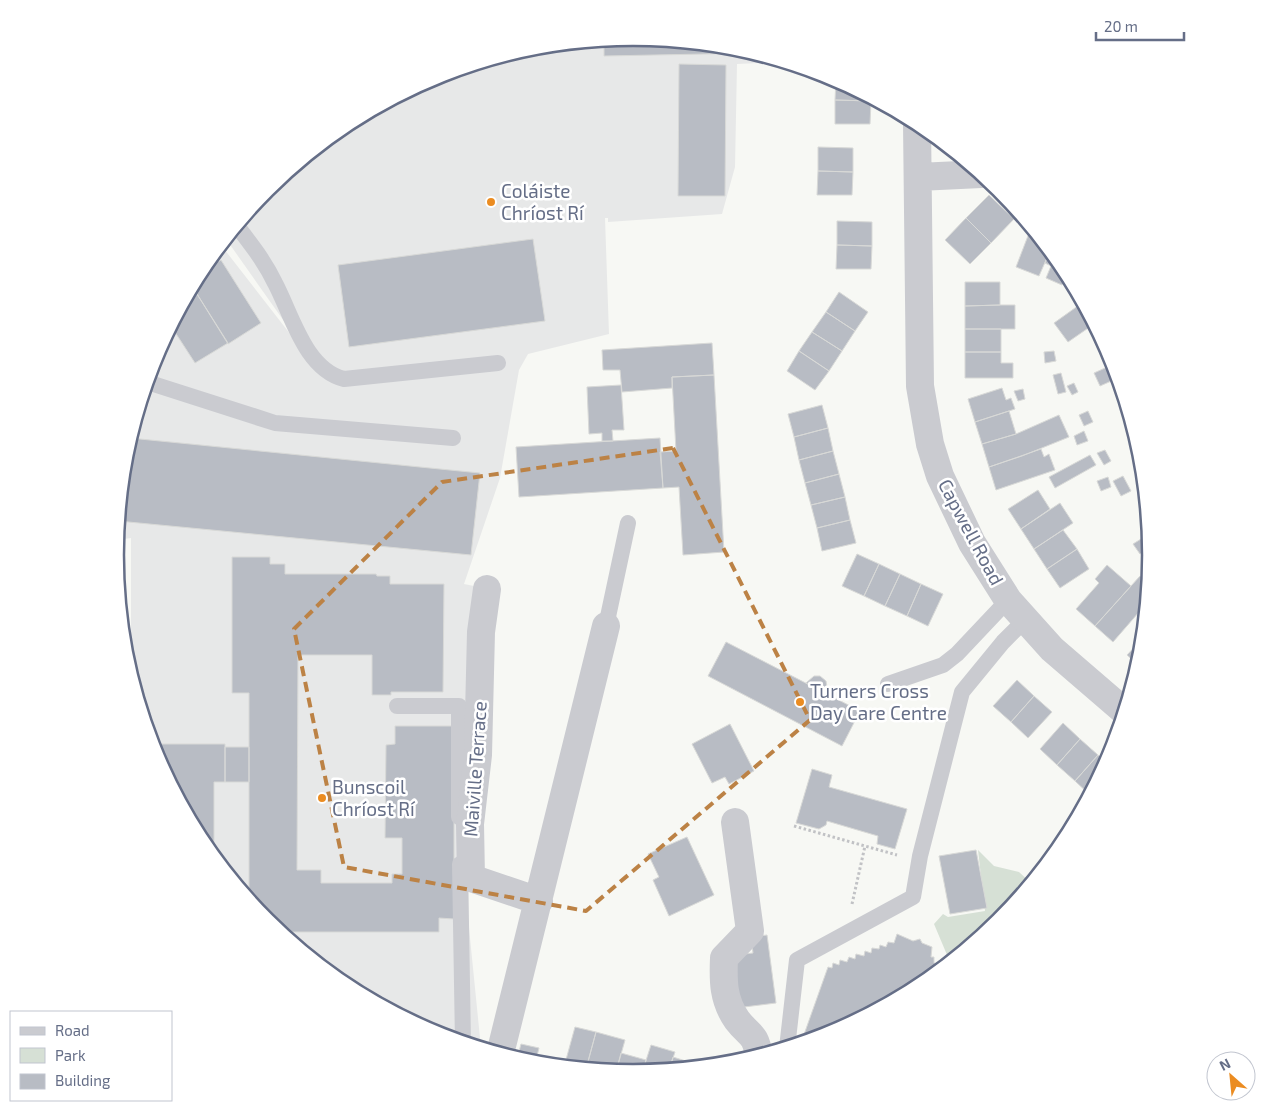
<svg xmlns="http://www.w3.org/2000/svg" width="1266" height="1111" viewBox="0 0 1266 1111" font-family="'Exo 2',sans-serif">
	<rect width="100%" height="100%" fill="#f7f8f4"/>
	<path fill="#e7e8e8" d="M633,38L734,48L781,62L737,64L735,167L722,214L608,222V218H605L609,334L528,354L519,370L500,478L464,584L479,587L462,858L481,1048L435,1034L345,986L267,922L202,843L154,753L131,677V538L117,540L125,454L155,357L202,267L221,245L322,375L226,239L267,189L345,125L435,77L532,47Z"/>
	<path fill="#d6e0d5" d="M978,850L994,866L1019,872L1031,883L999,922L950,962L934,924L943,914L948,917L985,911Z"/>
	<path fill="#b8bcc4" stroke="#d8d9d7" d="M633,38L734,48L754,53L604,56V40Z
		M679,64L726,65L725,196H678Z
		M836,79L871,98V101L835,100Z
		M835,100L871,101L870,124H835Z
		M818,147L853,148V172L818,171Z
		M818,171L853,172L852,195H817Z
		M989,195L1014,219L991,243L966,218Z
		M966,218L991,243L970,264L945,240Z
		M837,221L872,222V246L837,245Z
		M1031,228L1050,251L1039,276L1016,267Z
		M533,239L545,321L349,347L338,265Z
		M837,245L872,246L871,269H836Z
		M1050,251L1067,273L1062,285L1046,278L1051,266L1045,263Z
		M221,260L261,323L228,344L192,286L199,274Z
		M965,282H1000V305L965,306Z
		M192,286L228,343L195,363L171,326Z
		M839,292L868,312L855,331L826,312Z
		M1082,303L1094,324L1068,342L1054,323Z
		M1000,305H1015V329H965V306Z
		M826,312L855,331L842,351L812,332Z
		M965,329H1001V352H965Z
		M812,332L842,351L829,371L799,351Z
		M1100,336L1109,352L1106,353L1098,337Z
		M712,343L714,375L672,377V388L622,392L620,370H603L602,350Z
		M799,351L829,371L815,390L787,371Z
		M1054,351L1056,361L1045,363L1044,352Z
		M965,352H1001V363H1013V378H965Z
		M1114,364L1118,378L1100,386L1094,373Z
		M1061,373L1066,392L1058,394L1053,375Z
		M714,375L724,552L683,555L679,487L663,488L660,452L676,451L672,377Z
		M1074,383L1078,392L1072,395L1067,386Z
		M621,385L624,430H612L613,441H602V433L589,434L587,387Z
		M1120,387L1127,410L1125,411L1115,389Z
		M1002,388L1006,400L1011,398L1015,409L975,422L968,399Z
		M1023,389L1025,399L1018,401L1014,391Z
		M822,405L828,428L794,437L788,414Z
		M1009,411L1016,434L982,444L975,422Z
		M1088,411L1093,422L1084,426L1079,415Z
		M1059,415L1069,437L1022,456L989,467L982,444L1016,434Z
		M828,428L833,451L799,460L794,437Z
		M1084,431L1088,441L1077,445L1074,436Z
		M1134,432L1139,448L1136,449L1129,435Z
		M130,438L480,473L471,555L118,521L125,454Z
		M660,438L663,488L519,497L516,447Z
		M1041,449L1044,457L1049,454L1055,470L996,490L989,467Z
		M1105,450L1111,461L1104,465L1097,453Z
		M833,451L839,474L805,483L799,460Z
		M1090,455L1096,465L1055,488L1049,477Z
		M839,474L845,497L811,505L805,483Z
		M1123,476L1131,491L1121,496L1113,481Z
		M1108,477L1111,487L1101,491L1097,481Z
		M1038,490L1050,509L1021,529L1008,509Z
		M845,497L850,520L817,528L811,505Z
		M1060,503L1073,523L1034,549L1021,529Z
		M850,520L856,543L822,551L817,528Z
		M1148,523L1149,537V538L1143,526Z
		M1063,530L1077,549L1047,569L1034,549Z
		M1141,539L1148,548L1140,554L1133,544Z
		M1077,549L1089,569L1060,588L1047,569Z
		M857,554L879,564L864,596L842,586Z
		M232,557H270V564H285V574H376L377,576H390V584H444L443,692H391V695H372V655H298L297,870H321V883H392V874H402V838H385L386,745L395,744V726H454V919L439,918V932H279L267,922L249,900V693H232Z
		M879,564L900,574L885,606L864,596Z
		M1107,565L1131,586L1095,626L1076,609L1099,583L1095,579Z
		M900,574L921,584L907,616L885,606Z
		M1140,576L1148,583L1146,604L1113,642L1095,626Z
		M921,584L943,594L928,626L907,616Z
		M1143,638L1141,657L1138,665L1127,655Z
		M726,642L860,711L842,746L708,676Z
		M814,676H820L826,681L827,687L825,693L806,683Z
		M1017,680L1034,696L1011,722L993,706Z
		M1034,696L1052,712L1028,738L1011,722Z
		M1063,723L1080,739L1057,765L1040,749Z
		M730,724L754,771L729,784L725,777L712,783L692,744Z
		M1080,739L1098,755L1075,781L1057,765Z
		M161,744H225V782H214V857L202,843L154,753L153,750H161Z
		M225,747H249V782H225Z
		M1098,755L1107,763L1090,795L1075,781Z
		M812,769L832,775L829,787L907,809L895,849L877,844L878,836L827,821L826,825L819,829L796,823Z
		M687,837L714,895L669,916L653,880L659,877L648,854Z
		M976,850L987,908L950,914L939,856Z
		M897,934L913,941L920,939L922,943L932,947L931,957H934V963L938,964L937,970L940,971L921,986L831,1034L801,1043L828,967L832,968L833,963L839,965L840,960L847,962L849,957L855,959L856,954L864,956L865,951L871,953L872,948L879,949L880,945L886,947L888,942L894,943Z
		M767,935L776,1003L736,1008L729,956L753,953L751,937Z
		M575,1027L596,1032L586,1069L564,1067Z
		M596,1032L625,1040L616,1072L586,1069Z
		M521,1044L539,1048L535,1064L517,1059Z
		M651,1045L675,1052L669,1070L642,1073Z
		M621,1053L646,1060L642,1073L616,1072Z
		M537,1055L548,1058L546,1065L535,1064Z
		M673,1057L689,1062L688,1068L669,1070Z"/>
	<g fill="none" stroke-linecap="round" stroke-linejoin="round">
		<path stroke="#c1c2c5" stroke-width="3" stroke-dasharray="2.5 2.5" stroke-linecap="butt" d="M794,826L897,855
			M852,904L865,846"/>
		<path stroke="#cacbd0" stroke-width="16" d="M237,226C251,244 265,262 275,283C292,315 305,369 344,379L498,363
			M147,382L275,423L453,438
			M606,626L628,523
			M888,684L943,665L957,654L1008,600
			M397,706H459V817
			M460,864L463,1043
			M787,1048L797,960L913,897L920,856L962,692L1003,642L1025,620"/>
		<path stroke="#cacbd0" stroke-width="28" d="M917,123L920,386L930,444L940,476L972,543L1008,600L1052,649L1124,711
			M918,177L981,174
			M487,589L481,632L478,755L470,824L471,878L539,901
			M735,822L750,931L724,958C723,981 723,1000 737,1020C750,1037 755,1032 759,1056
			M500,1054L606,626"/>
	</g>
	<path fill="none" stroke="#bc8245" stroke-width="4" stroke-dasharray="10 6" stroke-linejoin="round" d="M673,448L810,720L586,911L344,867L294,629L442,482Z"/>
	<g fill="#eb8c21" stroke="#fff" stroke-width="2">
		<circle cx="491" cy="202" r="5"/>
		<circle cx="800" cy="702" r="5"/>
		<circle cx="322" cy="798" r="5"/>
	</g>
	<g text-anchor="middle" stroke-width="5" stroke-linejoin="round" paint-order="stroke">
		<g font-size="19" fill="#656e87" stroke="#fff" text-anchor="start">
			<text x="501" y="198">Coláiste<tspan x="501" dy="22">Chríost Rí</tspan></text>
			<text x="810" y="698">Turners Cross<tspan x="810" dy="22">Day Care Centre</tspan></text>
			<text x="332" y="794">Bunscoil<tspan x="332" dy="22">Chríost Rí</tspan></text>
		</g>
		<g font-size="19" fill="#656e87" stroke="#fff">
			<text transform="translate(971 532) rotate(62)" y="7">Capwell Road</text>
			<text transform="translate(475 769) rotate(-86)" y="7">Maiville Terrace</text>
		</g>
	</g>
	<path d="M0 0H1266V1111H0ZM124 555a509 509 0 1 1 1018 0a509 509 0 1 1-1018 0Z" fill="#fff" fill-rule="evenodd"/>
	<path fill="none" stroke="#656e87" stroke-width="2.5" d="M124 555a509 509 0 1 1 1018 0a509 509 0 1 1-1018 0Z"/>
	<rect x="10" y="1011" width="162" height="90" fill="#ffffff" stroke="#c1c5cf"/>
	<rect x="20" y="1027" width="25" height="8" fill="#cacbd0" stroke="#c1c5cf"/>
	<text x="55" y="1036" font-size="15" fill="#656e87">Road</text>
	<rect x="20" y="1048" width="25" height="15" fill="#d6e0d5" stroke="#c1c5cf"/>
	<text x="55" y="1061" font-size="15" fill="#656e87">Park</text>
	<rect x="20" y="1074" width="25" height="15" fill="#b8bcc4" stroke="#c1c5cf"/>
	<text x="55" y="1086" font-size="15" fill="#656e87">Building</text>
	<g transform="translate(1231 1076) rotate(333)"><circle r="24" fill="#ffffff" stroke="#c1c5cf"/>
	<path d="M0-4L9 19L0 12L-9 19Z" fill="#eb8c21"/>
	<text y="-8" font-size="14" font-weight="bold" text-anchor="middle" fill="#656e87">N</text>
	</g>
	<path d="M1096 32v8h88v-8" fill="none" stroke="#656e87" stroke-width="2.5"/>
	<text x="1104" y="32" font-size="15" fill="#656e87" stroke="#ffffff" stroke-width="4" paint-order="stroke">20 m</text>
</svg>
